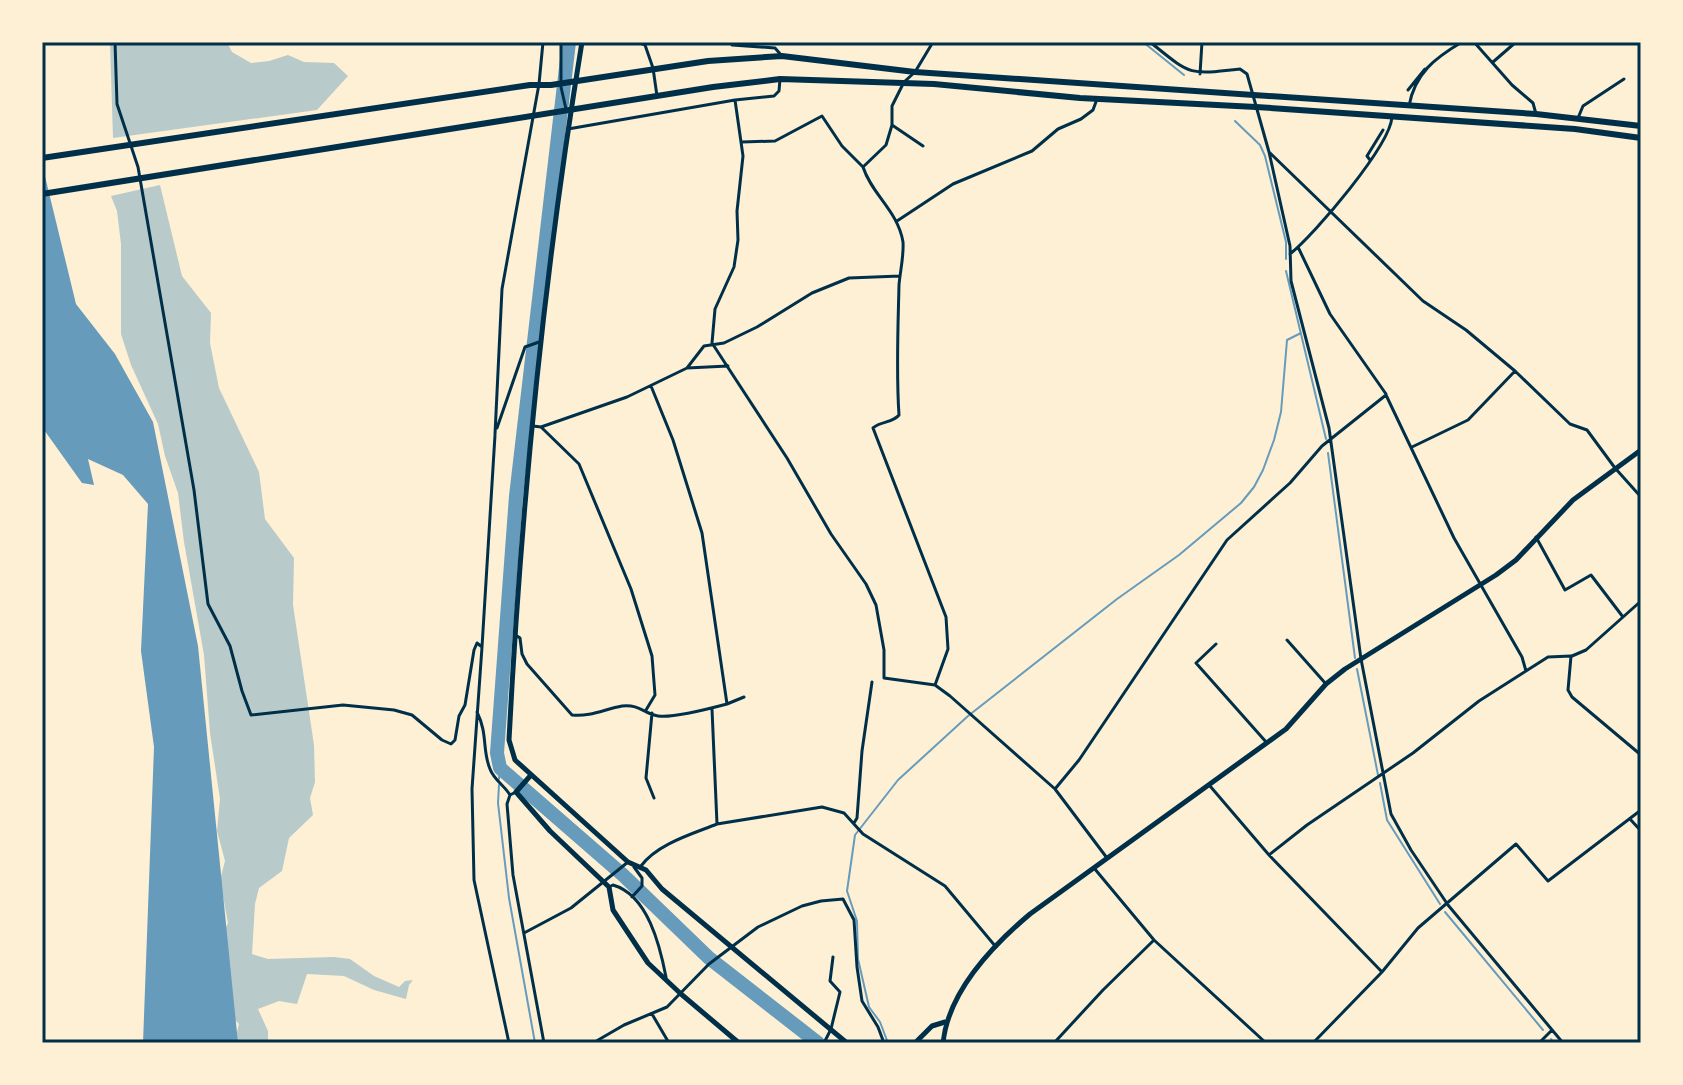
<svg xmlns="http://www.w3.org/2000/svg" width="1683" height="1085" viewBox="0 0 1683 1085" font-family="'Fira Sans',sans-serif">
	<rect width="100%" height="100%" fill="#fdf0d5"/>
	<path fill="#b9caca" d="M110,42H227L232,52L251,63L269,61L288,55L304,62L334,63L348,76L317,110L113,138Z
		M160,185L182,276L211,313L210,343L219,388L259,472L265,519L294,558L293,605L314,745L315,782L310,798L313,815L289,838L282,871L259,888L255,904L252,954L268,959L334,957L350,959L374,976L399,987L405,981L413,980L409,985L406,999L374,990L344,976L307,974L297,1004L279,1001L258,1009L268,1031V1043H234L239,1024L227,1012L221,938L228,923L220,880L225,861L217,831L220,799L210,733L204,655L184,542L178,493L165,456L158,424L131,365L121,334V244L117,211L111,196Z"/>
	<path fill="#669bbc" d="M42,164L76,304L115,354L153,422L198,646L238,1043H143L154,747L141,651L148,504L123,475L88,459L94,485L82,483L42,427Z"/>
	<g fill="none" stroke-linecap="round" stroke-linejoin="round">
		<path stroke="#669bbc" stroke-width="2" d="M1143,42L1184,75
			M1235,121L1260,145L1265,156L1286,242V259
			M1286,271L1326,439
			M1328,453L1355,658
			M1357,669L1378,775
			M499,779L500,768
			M1380,783L1387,820L1440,904
			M499,785L498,803L509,898L535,1043
			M1445,912L1543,1030
			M1551,1039L1554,1043
			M888,1043L880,1022L869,1007L858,959L857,921L847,891L855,835L898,780L968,716L1117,599L1179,555L1241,503L1254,487L1263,470L1274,440L1281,412L1287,340L1301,333"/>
		<path stroke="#669bbc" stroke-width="14" d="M569,42L516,496L497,753L500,768L623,875L709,958L818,1043"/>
		<path stroke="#003049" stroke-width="3" d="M115,42L117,104L138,167L194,490L208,604L230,646L242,691L251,715L343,705L394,710L412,715L442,740L451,744L455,740L459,716L465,705L474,650L477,643L482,647L472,789L474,880L509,1043
			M561,42V87L566,109
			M638,42L645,45L653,68L657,96
			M730,42L732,45L775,48L782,56
			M1150,42C1191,75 1187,75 1240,69L1247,74L1269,152L1290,246L1291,281L1329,428L1361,659L1391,814L1411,850L1448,905L1563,1043
			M1474,42L1512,85L1533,103L1536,114
			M1493,62L1516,42
			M1200,74L1202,42
			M1408,90L1425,69
			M735,100L743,156L737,211L738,240L734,267L715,309L712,343L787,458L831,534L866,584L876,605L884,650V678L935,685L950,696L1055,789L1107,858
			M1409,106C1415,73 1435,58 1462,42
			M1578,118L1583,106L1624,79
			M892,125L923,146
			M568,129L735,100L774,96L779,91L780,79
			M742,142L775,141L822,116L842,146L863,167L886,145L892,125V106L904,82L915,72L933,42
			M1269,152L1423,301L1466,330L1515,371
			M1370,160L1367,156L1383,130
			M863,167C872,195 898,211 903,242C904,256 900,272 899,285C898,329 896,372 899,415C893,423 881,421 873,428L946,617L948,649L935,685
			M897,221L953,184L1032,151L1058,129L1081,119L1093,110L1097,99
			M1298,247L1330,314L1386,394
			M1290,254C1315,234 1390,146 1392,117
			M687,368L704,346L724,343L757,327L812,293L849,278L900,276
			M533,426L541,427L627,397L687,368L728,366
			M541,427L579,464L631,589L652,656L655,695L646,710
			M497,428L525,347L539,342
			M495,434L502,289L539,84L543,42
			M1412,447L1468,420L1515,371L1570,424L1587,430L1615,468L1641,497
			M1536,537L1565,590L1591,575L1623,617
			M517,636L520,638L522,654L527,664L572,715C590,717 605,709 622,706C640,704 644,714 658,716C672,718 712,708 727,704L702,533L673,440L651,386
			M1287,640L1326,684
			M1216,644L1196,663L1267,743
			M482,647L495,435
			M1572,656L1586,650L1641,601
			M727,704L744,697
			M477,712C488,734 482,750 490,769C494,780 504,785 510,795
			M652,713L646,778L654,798
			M1210,786L1269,855L1307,825L1413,753L1479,701L1548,657L1571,656L1568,690L1572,697L1641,755
			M1055,789L1079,760L1227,540L1290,483L1322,446L1386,395L1454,538L1522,657L1526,671
			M516,792L510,795L507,804L513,875L544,1043
			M1630,819L1641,831
			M854,823L857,818L862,751L872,682
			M717,824L822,807L844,813L863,834L945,886L996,947
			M1269,855L1382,972L1418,928L1516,844L1548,881L1641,810
			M641,866C657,844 692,834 717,824L712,709
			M609,887L613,885C648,895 660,946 666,977
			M632,897L642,886V878L634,867
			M524,933L571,908L628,862
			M1154,940L1266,1043
			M652,1014L669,1043
			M593,1043L624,1025L667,1007L709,964L758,927L802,906L821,901L843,899L854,920L857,967L862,1001L878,1027L884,1043
			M824,1043L831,1029L840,992L830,981L833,957
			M1054,1043L1103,990L1154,940L1094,868
			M1313,1043L1382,972
			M1539,1043L1552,1030"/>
		<path stroke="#003049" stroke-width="5" d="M582,42C544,272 521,507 509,740L515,760L628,862L646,870L662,889L847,1043
			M531,775L516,792L550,831L609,887L613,910L648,963L681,994L739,1043
			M915,1043L932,1026L945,1022"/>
		<path stroke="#003049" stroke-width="5" d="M943,1043C948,993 992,946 1030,914L1286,729L1326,684L1345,669L1496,575L1516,560L1573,500L1641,450"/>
		<path stroke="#003049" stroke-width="6" d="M42,158L530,85H551L708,61L782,56L915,72L1536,114L1641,126
			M42,194L713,87L780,79L934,84L1080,98L1256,107L1575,129L1641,138"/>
	</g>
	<rect width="1683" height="1085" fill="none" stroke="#fdf0d5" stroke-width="88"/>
	<rect x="44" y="44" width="1595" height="997" fill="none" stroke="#003049" stroke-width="3"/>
</svg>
